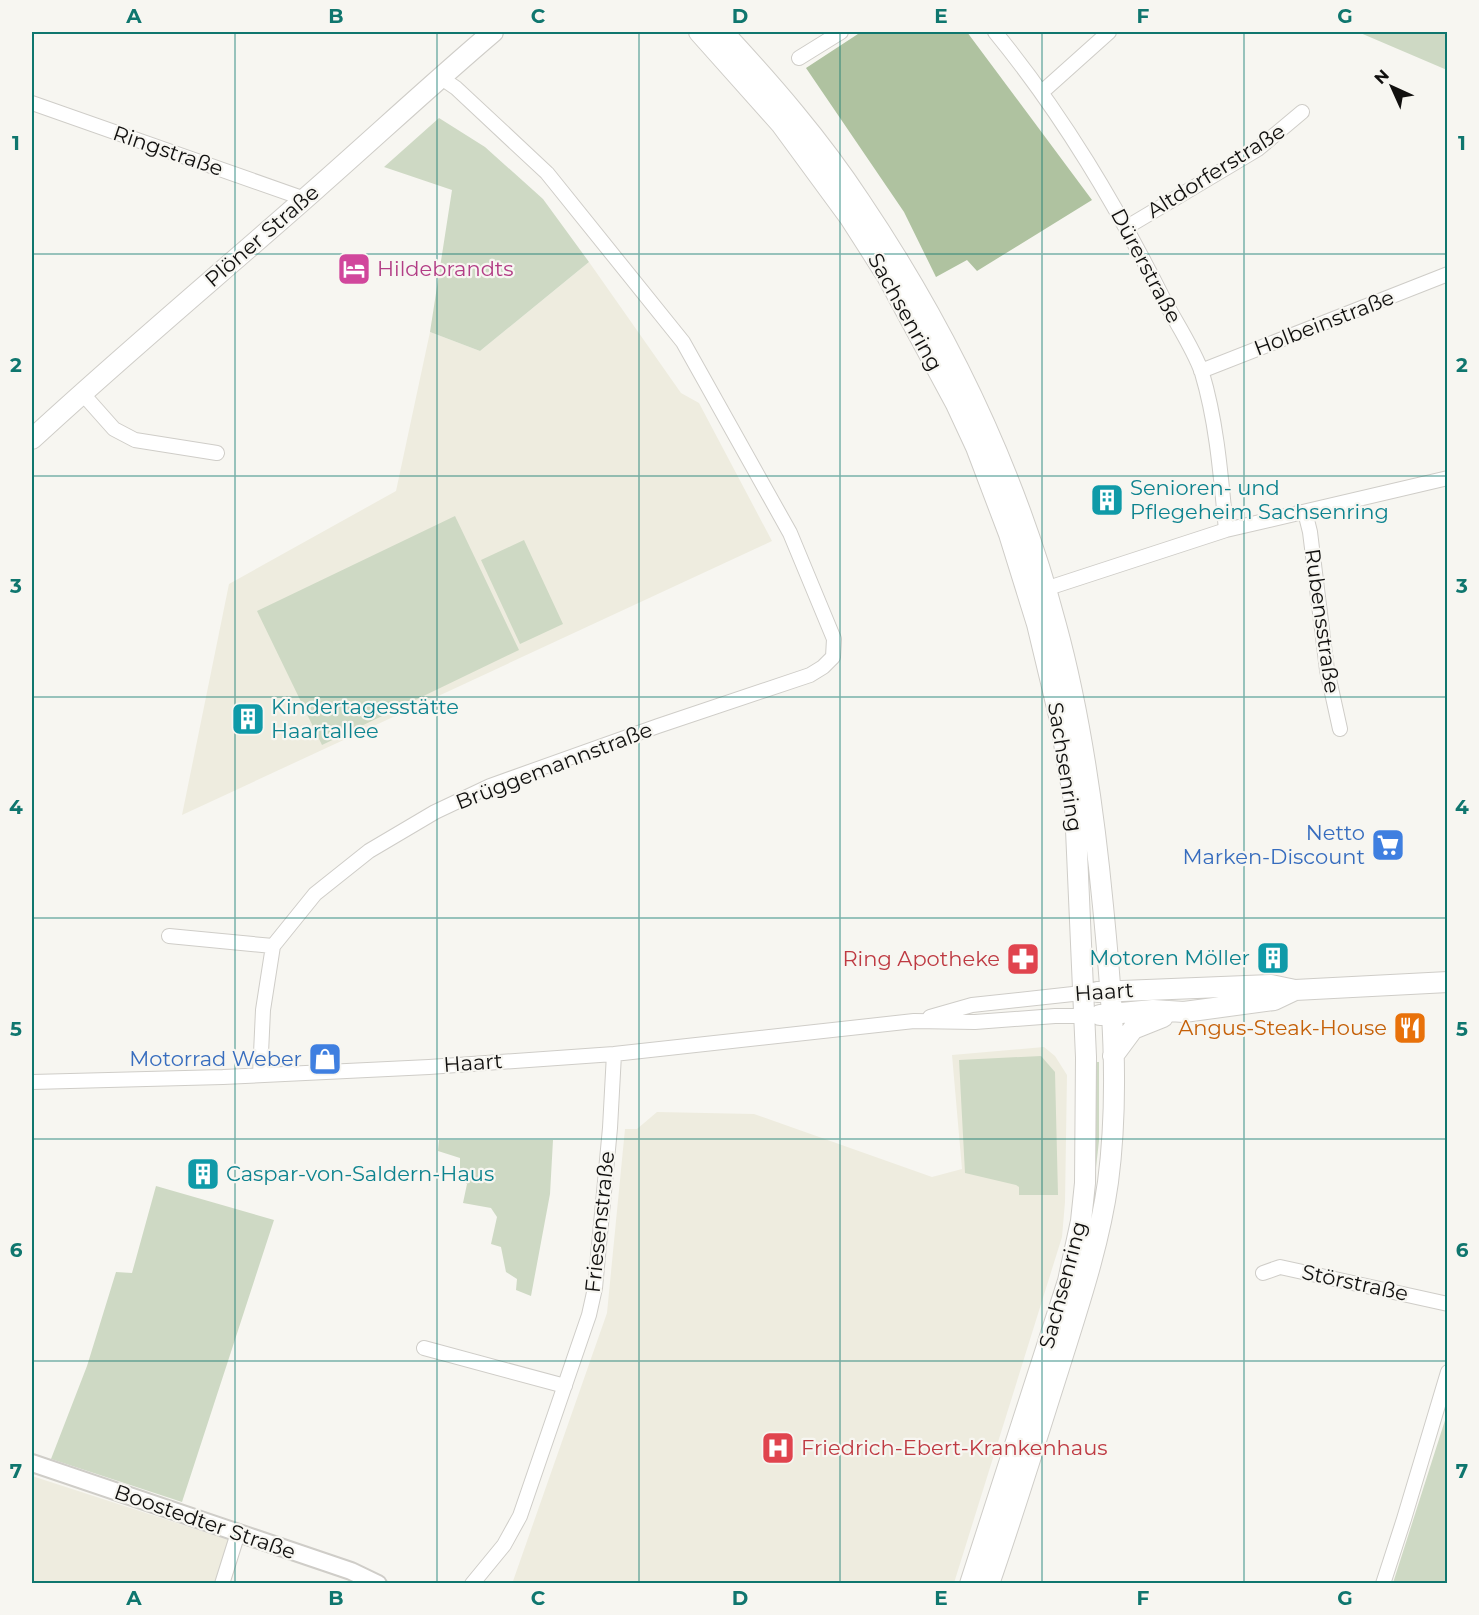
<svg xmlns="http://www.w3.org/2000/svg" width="1479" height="1615" viewBox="0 0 1479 1615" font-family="Montserrat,sans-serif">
	<rect width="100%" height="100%" fill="#f7f6f1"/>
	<path fill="#eeecdf" d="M589,262L681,393L699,403L772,541L182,815L229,584L396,491L430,332L480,351Z
		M1044,1047L1055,1056L1067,1075L1065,1202L1062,1237L954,1583L512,1584L607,1313L625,1129H637L657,1112L754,1114L932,1177L962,1169L952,1055Z
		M32,1476L229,1540L216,1583H32Z"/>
	<path fill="#ced9c4" d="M1358,32H1447V70Z
		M439,118L485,147L543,199L589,262L480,351L430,332L452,190L384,167Z
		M455,516L519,650L322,745L257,611Z
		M524,540L563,624L520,644L481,560Z
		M1041,1056L1055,1072L1058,1195H1019V1187L1016,1185L965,1173L959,1060Z
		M1093,1062H1099V1141L1092,1203Z
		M439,1140H553L550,1194L531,1296L516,1290L517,1279L506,1272L501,1247L491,1244L497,1217L491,1208L463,1203L467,1184L460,1177V1158L438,1151Z
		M156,1186L274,1220L182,1502L51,1459L87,1366L116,1272L132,1273Z
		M1447,1414V1583H1393Z"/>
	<path fill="#afc2a0" d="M861,32H967L1092,200L977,271L967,260L936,277L904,212L806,68Z"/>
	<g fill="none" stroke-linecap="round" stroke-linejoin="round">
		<g stroke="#cfcdc8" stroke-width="16">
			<path id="minor" d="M995,32C1063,115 1116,205 1164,300C1175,321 1195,351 1202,373C1217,423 1221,478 1226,530
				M799,58L841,32
				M1042,92L1109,32
				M32,103L305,199
				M1127,227L1258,149L1302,112
				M1201,371L1448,274
				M82,393L114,429L135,440L217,453
				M1305,512L1310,532L1327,670L1340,729
				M1039,591L1226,530L1448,478
				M169,936L273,946
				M930,1017L972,1005L1082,993
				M260,1075L263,1010L273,946L315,894L369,851L435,812L490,786L658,726L810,675L823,667L833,657L834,639L790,533L683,342L547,173L456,88L440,77
				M32,1082L223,1077L429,1067L614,1054L914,1021L975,1022L1055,1016H1085
				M1263,1273L1280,1267L1448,1304
				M424,1348L565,1386
				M222,1584L238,1533
				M472,1584L504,1545L520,1516L589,1315L595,1288L610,1128L614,1054
				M1383,1584L1404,1519L1448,1372"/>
		</g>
		<g stroke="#cfcdc8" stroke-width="20">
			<path id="tertiary" d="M32,1463L351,1571L378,1584"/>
		</g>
		<g stroke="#cfcdc8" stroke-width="22">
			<path id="secondary" d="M699,32L781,124L850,218L887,276L956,404L976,447L1009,534L1037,624L1060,720L1075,807L1086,1057L1085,1183L1081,1221L1068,1281L970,1584
				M723,32C772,85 820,140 860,201C947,330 1016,474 1056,625C1081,716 1094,812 1103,906C1112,997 1120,1091 1108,1182C1099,1246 1078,1307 1059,1368C1036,1440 1014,1512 989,1584
				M32,439C124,354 221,273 316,189C375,137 433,83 493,32
				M1097,992L1271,985L1295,990L1448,982
				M1100,1015L1153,1010L1184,1012L1274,1000L1295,990
				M1113,1056L1133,1029L1163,1017"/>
		</g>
		<use href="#minor" stroke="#fff" stroke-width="14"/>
		<use href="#tertiary" stroke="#fff" stroke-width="16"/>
		<use href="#secondary" stroke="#fff" stroke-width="20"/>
	</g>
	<path fill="none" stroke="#0f766e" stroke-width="1.5" stroke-opacity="0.55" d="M235,32V1584M437,32V1584M639,32V1584M840,32V1584M1042,32V1584M1244,32V1584M32,254H1448M32,476H1448M32,697H1448M32,918H1448M32,1139H1448M32,1361H1448"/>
	<defs>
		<g id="hotel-square" transform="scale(1.725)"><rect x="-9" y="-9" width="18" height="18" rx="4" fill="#d1479c" stroke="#f7f6f1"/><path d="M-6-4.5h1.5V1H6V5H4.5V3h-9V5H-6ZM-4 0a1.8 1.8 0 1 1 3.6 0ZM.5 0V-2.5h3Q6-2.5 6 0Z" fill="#fff"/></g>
		<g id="building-square" transform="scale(1.725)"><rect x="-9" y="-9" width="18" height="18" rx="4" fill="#0f9aa8" stroke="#f7f6f1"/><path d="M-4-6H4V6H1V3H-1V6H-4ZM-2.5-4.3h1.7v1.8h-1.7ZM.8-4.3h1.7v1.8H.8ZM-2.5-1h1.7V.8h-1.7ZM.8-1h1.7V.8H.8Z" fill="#fff"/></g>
		<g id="supermarket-square" transform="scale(1.725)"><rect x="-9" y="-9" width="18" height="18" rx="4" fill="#3f7fe0" stroke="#f7f6f1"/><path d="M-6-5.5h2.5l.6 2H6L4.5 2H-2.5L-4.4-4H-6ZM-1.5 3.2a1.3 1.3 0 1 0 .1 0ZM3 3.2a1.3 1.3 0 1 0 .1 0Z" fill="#fff"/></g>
		<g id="pharmacy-square" transform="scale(1.725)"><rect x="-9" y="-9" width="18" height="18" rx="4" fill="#e0444e" stroke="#f7f6f1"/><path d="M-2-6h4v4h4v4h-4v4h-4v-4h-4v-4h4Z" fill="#fff"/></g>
		<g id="restaurant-square" transform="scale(1.725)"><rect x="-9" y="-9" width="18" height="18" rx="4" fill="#e8710a" stroke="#f7f6f1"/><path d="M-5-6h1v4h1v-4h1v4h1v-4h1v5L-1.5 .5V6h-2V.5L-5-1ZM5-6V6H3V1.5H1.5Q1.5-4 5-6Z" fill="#fff"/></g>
		<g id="shop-square" transform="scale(1.725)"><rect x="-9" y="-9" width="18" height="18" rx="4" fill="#3f7fe0" stroke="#f7f6f1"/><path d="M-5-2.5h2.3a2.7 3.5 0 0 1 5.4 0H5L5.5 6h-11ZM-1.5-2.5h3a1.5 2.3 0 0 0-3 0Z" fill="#fff"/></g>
		<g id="hospital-square" transform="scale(1.725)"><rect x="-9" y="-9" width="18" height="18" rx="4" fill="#e0444e" stroke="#f7f6f1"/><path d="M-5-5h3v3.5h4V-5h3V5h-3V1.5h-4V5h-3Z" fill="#fff"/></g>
	</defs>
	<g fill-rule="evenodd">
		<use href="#hotel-square" x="354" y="269"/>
		<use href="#building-square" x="1107" y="500"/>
		<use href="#building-square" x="248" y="719"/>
		<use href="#supermarket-square" x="1388" y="845"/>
		<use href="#building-square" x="1273" y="958"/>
		<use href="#pharmacy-square" x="1023" y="959"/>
		<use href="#restaurant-square" x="1410" y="1028"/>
		<use href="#shop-square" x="325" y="1059"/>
		<use href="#building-square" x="203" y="1174"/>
		<use href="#hospital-square" x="778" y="1448"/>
	</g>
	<g text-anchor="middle" stroke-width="4.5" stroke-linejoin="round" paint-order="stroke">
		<g font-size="21" fill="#11100f" stroke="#f7f6f1">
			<text transform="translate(168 151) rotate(19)" y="7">Ringstraße</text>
			<text transform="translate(1216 171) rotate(-32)" y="7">Altdorferstraße</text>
			<text transform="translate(262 236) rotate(-41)" y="7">Plöner Straße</text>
			<text transform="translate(1146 266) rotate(62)" y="7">Dürerstraße</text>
			<text transform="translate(905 312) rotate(61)" y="7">Sachsenring</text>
			<text transform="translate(1324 323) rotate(-21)" y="7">Holbeinstraße</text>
			<text transform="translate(1322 621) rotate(82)" y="7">Rubensstraße</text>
			<text transform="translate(554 766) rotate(-21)" y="7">Brüggemannstraße</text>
			<text transform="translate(1065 767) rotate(81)" y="7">Sachsenring</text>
			<text transform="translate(1104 992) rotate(-4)" y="7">Haart</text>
			<text transform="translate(473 1063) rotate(-4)" y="7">Haart</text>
			<text transform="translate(600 1222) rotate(-84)" y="7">Friesenstraße</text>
			<text transform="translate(1355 1283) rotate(12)" y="7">Störstraße</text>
			<text transform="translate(1063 1285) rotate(-75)" y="7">Sachsenring</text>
			<text transform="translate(205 1522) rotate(19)" y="7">Boostedter Straße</text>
		</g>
		<g font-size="21" fill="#b23c85" stroke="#f7f6f1" text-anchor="start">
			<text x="377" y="276">Hildebrandts</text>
		</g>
		<g font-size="21" fill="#0d838f" stroke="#f7f6f1" text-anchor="start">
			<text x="1130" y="495">Senioren- und<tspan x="1130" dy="24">Pflegeheim Sachsenring</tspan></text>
			<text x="271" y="714">Kindertagesstätte<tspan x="271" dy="24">Haartallee</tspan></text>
			<text x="1250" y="965" text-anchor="end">Motoren Möller</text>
			<text x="226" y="1181">Caspar-von-Saldern-Haus</text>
		</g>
		<g font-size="21" fill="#366cbe" stroke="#f7f6f1" text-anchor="end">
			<text x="1365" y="840">Netto<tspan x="1365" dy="24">Marken-Discount</tspan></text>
			<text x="302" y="1066">Motorrad Weber</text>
		</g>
		<g font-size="21" fill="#be3a42" stroke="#f7f6f1" text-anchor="end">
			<text x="1000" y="966">Ring Apotheke</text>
			<text x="801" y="1455" text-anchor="start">Friedrich-Ebert-Krankenhaus</text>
		</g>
		<g font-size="21" fill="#c56008" stroke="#f7f6f1" text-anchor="end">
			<text x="1387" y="1035">Angus-Steak-House</text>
		</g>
	</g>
	<rect width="1479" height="1615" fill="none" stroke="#f7f6f1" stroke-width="66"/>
	<g transform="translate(1392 87) rotate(315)" stroke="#f7f6f1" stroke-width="4.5" paint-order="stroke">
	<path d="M0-4.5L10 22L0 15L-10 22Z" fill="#11100f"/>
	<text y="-9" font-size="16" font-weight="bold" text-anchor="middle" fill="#11100f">N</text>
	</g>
	<rect x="33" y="33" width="1413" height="1549" fill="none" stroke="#0f766e" stroke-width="2"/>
	<g font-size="20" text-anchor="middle" font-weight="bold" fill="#0f766e">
		<text x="134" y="23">A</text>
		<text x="336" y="23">B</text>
		<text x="538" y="23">C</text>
		<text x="740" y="23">D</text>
		<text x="941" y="23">E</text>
		<text x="1143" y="23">F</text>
		<text x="1345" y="23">G</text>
		<text x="16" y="150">1</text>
		<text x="1462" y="150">1</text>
		<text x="16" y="372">2</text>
		<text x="1462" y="372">2</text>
		<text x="16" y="593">3</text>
		<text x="1462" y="593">3</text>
		<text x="16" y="814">4</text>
		<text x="1462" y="814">4</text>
		<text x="16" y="1036">5</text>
		<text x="1462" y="1036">5</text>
		<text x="16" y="1257">6</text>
		<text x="1462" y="1257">6</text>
		<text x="16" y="1478">7</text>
		<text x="1462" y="1478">7</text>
		<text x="134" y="1605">A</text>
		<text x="336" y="1605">B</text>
		<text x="538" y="1605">C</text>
		<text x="740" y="1605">D</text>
		<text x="941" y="1605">E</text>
		<text x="1143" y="1605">F</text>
		<text x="1345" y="1605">G</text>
	</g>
</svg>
